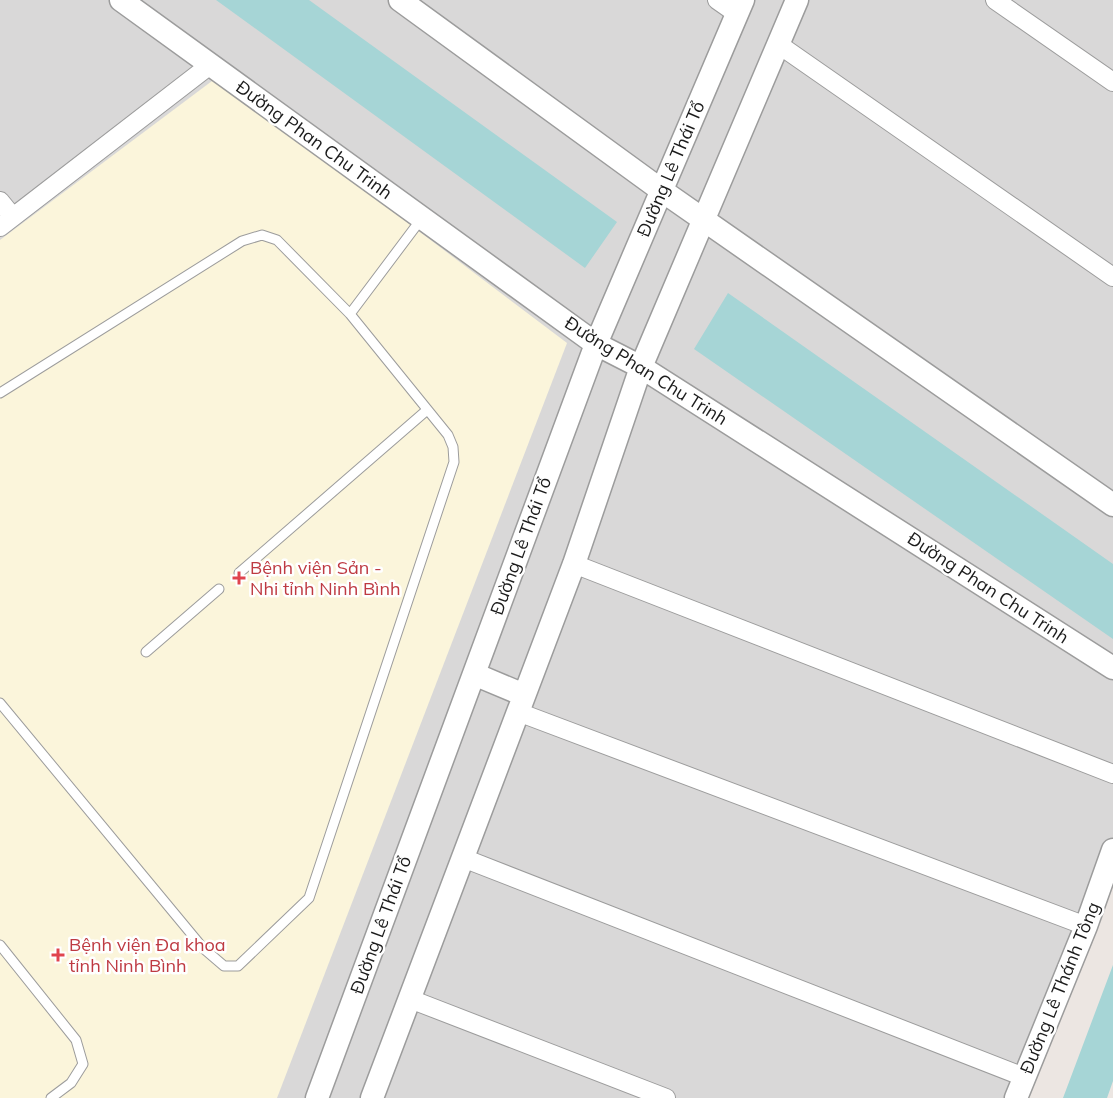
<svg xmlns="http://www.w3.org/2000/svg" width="1113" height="1098" viewBox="0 0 1113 1098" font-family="Mulish,sans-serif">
	<rect width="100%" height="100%" fill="#ece6e2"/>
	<path fill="#d9d8d8" d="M0,0H1113V845L1018,1098H0Z"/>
	<path fill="#fbf5db" d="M216,78L567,343L277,1098H0V240Z"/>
	<path fill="#a6d5d6" d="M216,0H309L617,222L585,268Z
		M728,293L1113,564V639L694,349Z
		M1113,965V1081L1107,1098H1063Z"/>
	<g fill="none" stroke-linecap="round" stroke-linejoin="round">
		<g stroke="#9c9c9c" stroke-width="11">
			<path id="service" d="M350,314L422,218
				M0,393L242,241L262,235L277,240L350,314L448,435L453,447L454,462L309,898L238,966H224L203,948L0,703
				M239,573L427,410
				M146,652L219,589
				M0,945L76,1040L83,1064L71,1083L51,1098"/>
		</g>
		<g stroke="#9c9c9c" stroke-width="20">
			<path id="minor" d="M717,0L737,14
				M995,0L1113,82
				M778,44L1113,277
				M0,201L13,217
				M0,227L210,65
				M574,564L1113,774
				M518,712L1086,926
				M463,858L1024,1077
				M410,999L666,1098"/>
		</g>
		<g stroke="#9c9c9c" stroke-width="25">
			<path id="tertiary" d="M121,0L596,344L641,367L1113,668
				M400,0L661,190L1113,505
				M474,674L524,695
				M317,1098L596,344L743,0
				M372,1098L574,564L641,367L797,0
				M1016,1098L1086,926L1113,850"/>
		</g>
		<use href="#service" stroke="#fff" stroke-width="9"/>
		<use href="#minor" stroke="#fff" stroke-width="18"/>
		<use href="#tertiary" stroke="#fff" stroke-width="22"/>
	</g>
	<g fill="#e0444e" stroke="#fff" stroke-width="2">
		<path d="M236.5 570.5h5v5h5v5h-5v5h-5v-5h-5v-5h5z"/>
		<path d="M55.5 947.5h5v5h5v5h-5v5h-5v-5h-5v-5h5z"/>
	</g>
	<g text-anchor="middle" stroke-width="5" stroke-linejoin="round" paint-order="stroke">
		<g font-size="18" fill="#1b1b1b" stroke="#fff">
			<text transform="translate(314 140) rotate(36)" y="6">Đường Phan Chu Trinh</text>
			<text transform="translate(671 169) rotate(-67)" y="6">Đường Lê Thái Tổ</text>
			<text transform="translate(646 371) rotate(32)" y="6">Đường Phan Chu Trinh</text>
			<text transform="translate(521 546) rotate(-70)" y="6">Đường Lê Thái Tổ</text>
			<text transform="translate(988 588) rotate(33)" y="6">Đường Phan Chu Trinh</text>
			<text transform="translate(381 925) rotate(-70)" y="6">Đường Lê Thái Tổ</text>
			<text transform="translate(1060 988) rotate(-68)" y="6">Đường Lê Thánh Tông</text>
		</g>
		<g font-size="18" fill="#be3a42" stroke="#fff" text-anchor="start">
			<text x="250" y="574">Bệnh viện Sản -<tspan x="250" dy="21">Nhi tỉnh Ninh Bình</tspan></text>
			<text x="69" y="951">Bệnh viện Đa khoa<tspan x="69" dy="21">tỉnh Ninh Bình</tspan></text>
		</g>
	</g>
</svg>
